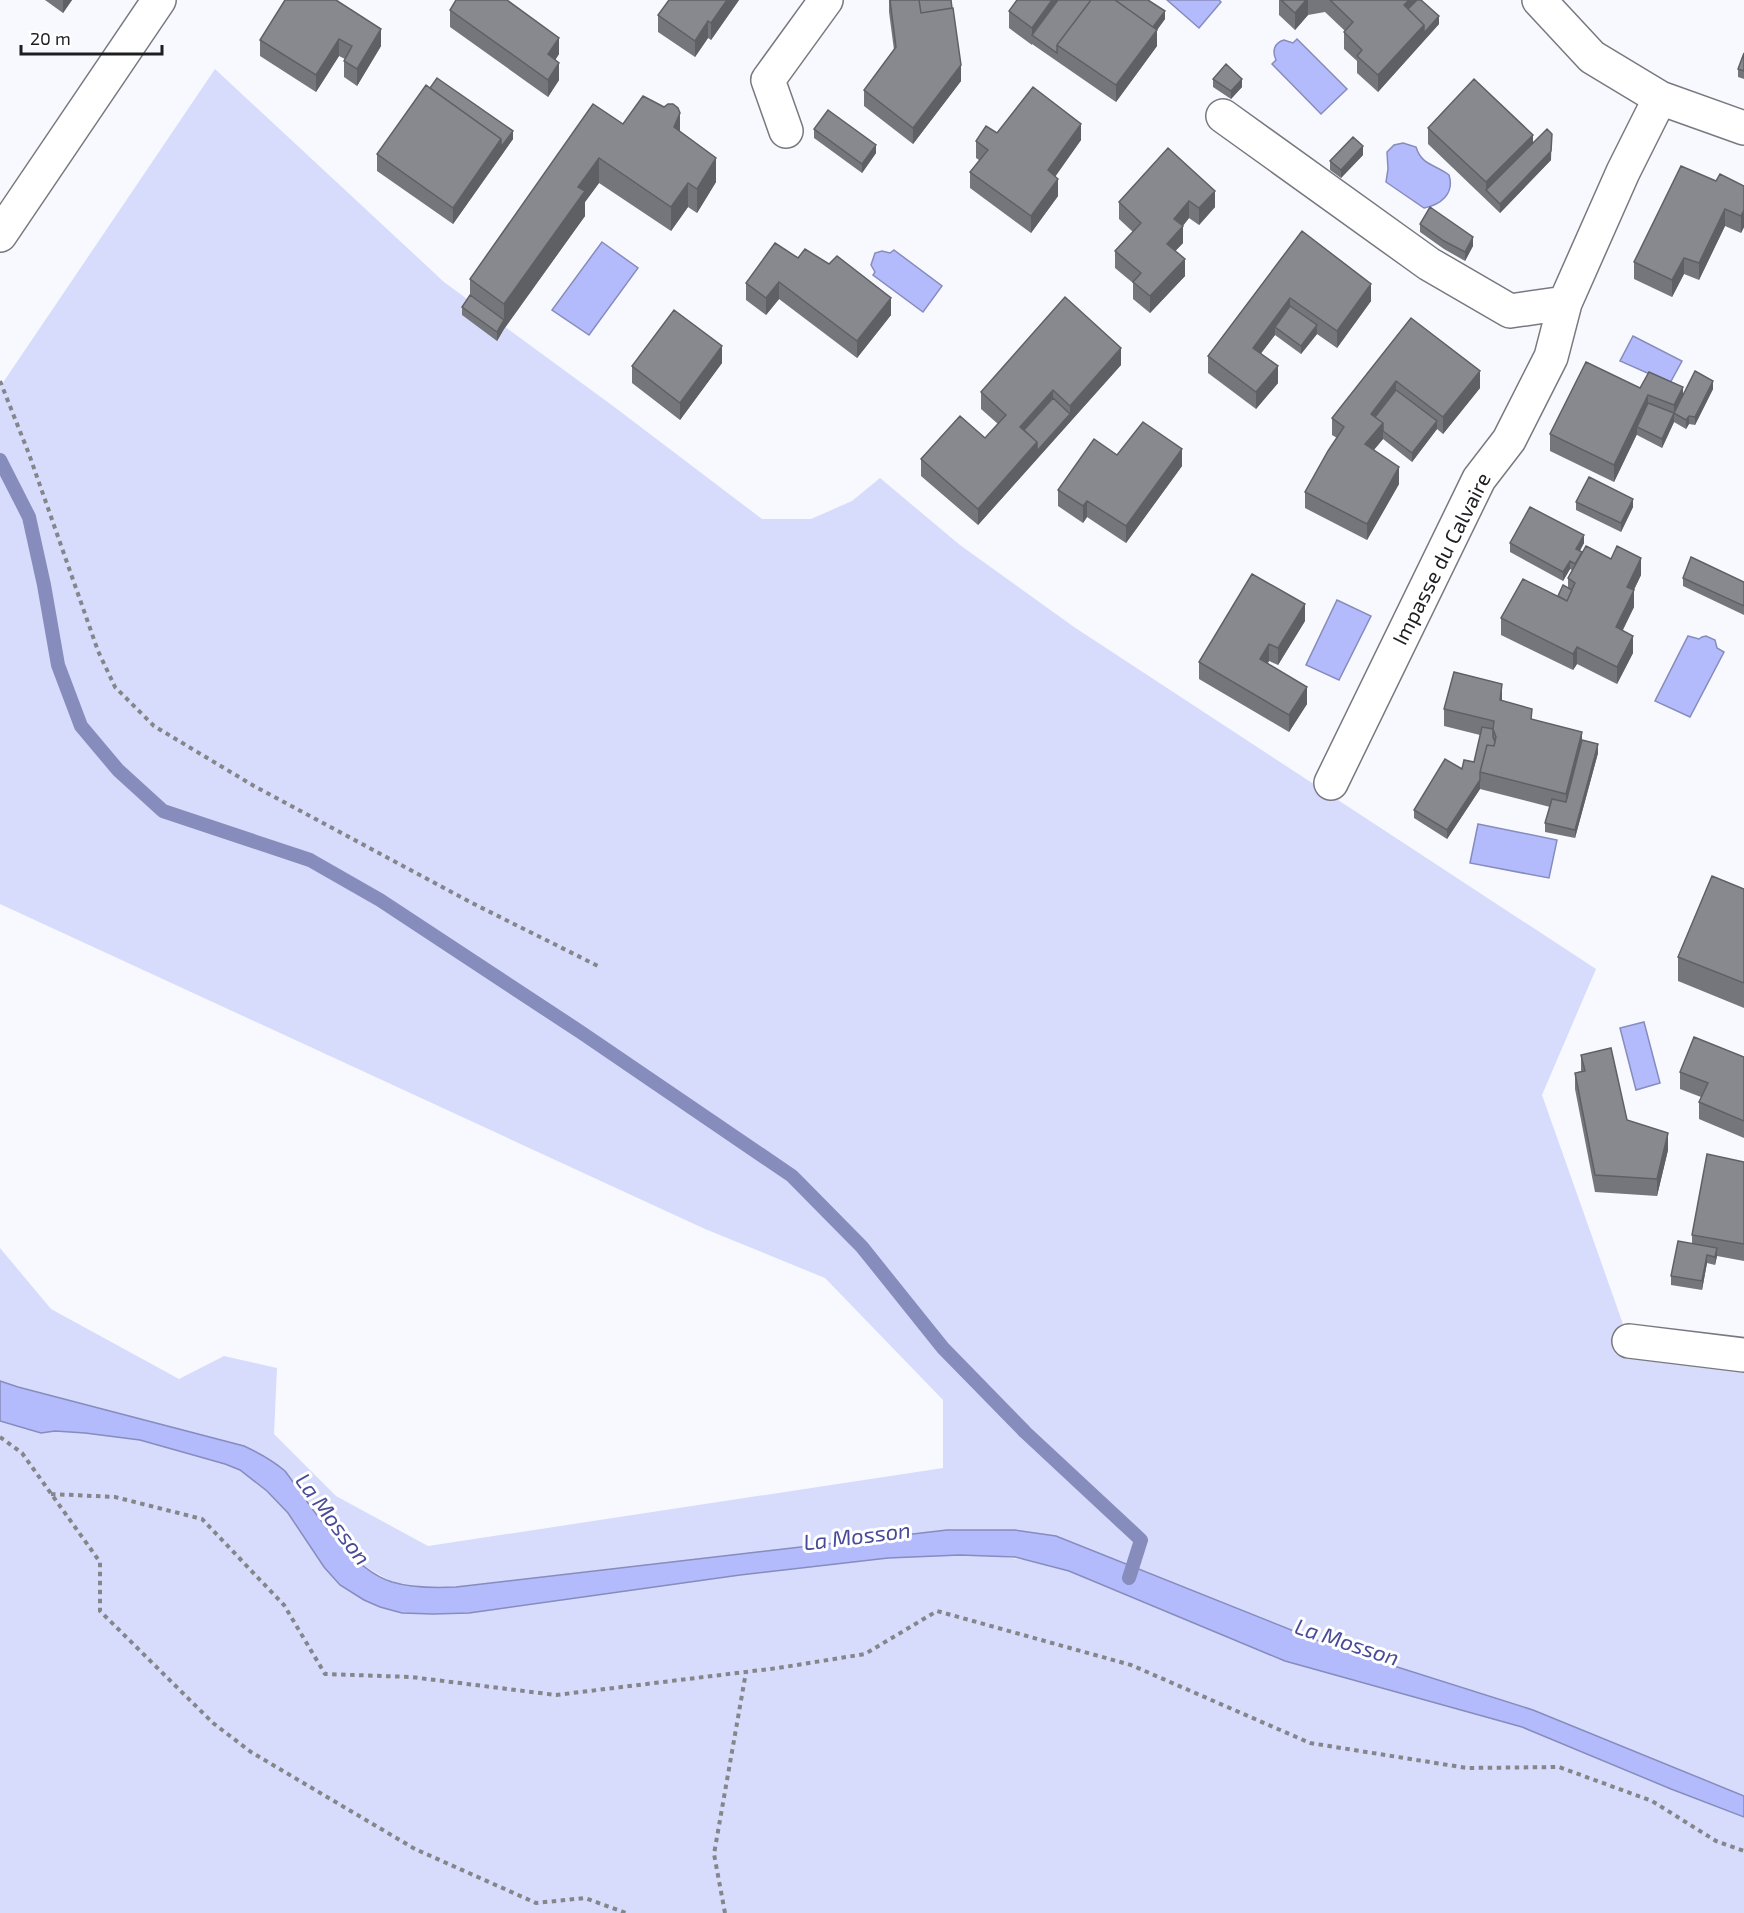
<svg xmlns="http://www.w3.org/2000/svg" width="1744" height="1913" viewBox="0 0 1744 1913" font-family="'Exo 2',sans-serif">
	<rect width="100%" height="100%" fill="#f8f9fe"/>
	<path fill="#d7dcfd" d="M215,69L444,282L613,406L762,519H811L852,501L880,478L960,545L1074,627L1596,969L1542,1095L1629,1341L1744,1361V1796L1533,1710L1335,1647L1056,1536C1022,1530 989,1530 955,1530L456,1587L432,1588L392,1582L359,1563L345,1550L287,1474L242,1446L18,1387L0,1381V1248L51,1309L179,1379L224,1356L277,1368L274,1434L336,1496L428,1546L943,1468V1400L825,1278L705,1229L0,904V387Z
		M0,1421L41,1433L55,1431L85,1433L140,1440L225,1464L240,1470L267,1491L288,1513L324,1567L340,1585L364,1600L380,1607L402,1613L433,1614L469,1613L740,1575L888,1558L960,1555L997,1556L1033,1561L1069,1571L1285,1661L1522,1727L1671,1789L1744,1817V1913H0Z"/>
	<path fill="#b3bbfd" stroke="#868cbb" stroke-width="1.5" d="M1167,0H1219L1221,2L1199,28Z
		M1297,39L1347,89L1321,114L1272,64L1276,60C1272,51 1274,43 1284,40L1293,43Z
		M1403,143L1416,147C1422,166 1435,164 1449,175C1455,194 1440,205 1424,208L1386,182L1388,169L1387,152L1394,145Z
		M602,242L638,268L589,335L552,310Z
		M894,250L942,286L923,312L873,275L875,272L871,265L875,253L882,251L890,253Z
		M1633,336L1682,361L1670,383L1620,361Z
		M1337,600L1371,616L1339,680L1306,665Z
		M1688,636L1699,639L1702,637L1706,636L1715,640L1717,648L1724,652L1690,717L1655,701Z
		M1478,824L1557,840L1549,878L1470,863Z
		M1644,1022L1660,1083L1636,1090L1620,1028Z
		M0,1381L18,1387L244,1446C259,1453 272,1460 285,1471C312,1507 347,1567 392,1582C412,1588 436,1588 456,1587L947,1530H1015L1056,1536L1334,1647L1533,1710L1744,1796V1817L1671,1789L1522,1727L1285,1661L1069,1571L1015,1557L960,1555L888,1558L740,1575L469,1613L433,1614L402,1613L380,1607L364,1600L340,1585L324,1567L288,1513L267,1491L240,1470L225,1464L140,1440L85,1433L55,1431L41,1433L0,1421Z"/>
	<g fill="none" stroke-linecap="round" stroke-linejoin="round">
		<path stroke="#868cbb" stroke-width="14" d="M0,460L29,517L44,585L58,665L81,726L118,770L163,811L310,860L380,900L582,1033L792,1176L862,1247L943,1348L1025,1432L1141,1540L1129,1578"/>
		<g stroke="#78797f" stroke-width="36">
			<path id="street" d="M1539,0L1592,57L1660,98L1744,128
				M1223,116L1429,264L1510,311L1565,303
				M786,131L768,80L826,0
				M0,235L159,0
				M1331,783L1479,479L1509,440L1551,357L1565,303L1623,172L1660,98
				M1629,1341L1744,1355"/>
		</g>
		<path stroke="#858689" stroke-width="4" stroke-dasharray="4.5 4.5" stroke-linecap="butt" d="M0,381L29,454L98,651L115,687L154,726L254,786L472,903L600,967
			M0,1437L22,1453L100,1562V1611L213,1723L251,1752L415,1849L536,1903L585,1898L626,1913
			M51,1494L115,1497L202,1519L284,1605L325,1674L411,1677L556,1695L778,1668L865,1654L937,1611L1131,1665L1310,1743L1467,1768L1559,1767L1652,1801L1716,1841L1744,1851
			M725,1913L714,1854L746,1672"/>
		<use href="#street" stroke="#fff" stroke-width="33"/>
	</g>
	<path fill="#75767b" d="M45,0H72L63,13Z
		M285,0L381,46L357,86L344,77V61L345,59L339,56L316,92L260,56V40Z
		M739,0L711,40L708,38L695,57L658,32V15Z
		M889,0H951L961,81L913,144L864,106V90L894,50L889,12Z
		M1279,0H1421L1439,24L1378,92L1357,73V61L1344,49V32L1345,31L1325,12L1308,15L1295,30L1279,15Z
		M450,10L559,54L555,60L559,80L548,97L450,27Z
		M1009,11L1165,19L1157,30V46L1116,102L1032,44V45L1009,28Z
		M1744,53V79L1738,77V69Z
		M1213,79L1242,87L1231,99L1213,87Z
		M623,124L680,131L716,182L697,213L688,207L671,231L599,183L585,202V216L504,329L497,341L462,315V307L470,295V279Z
		M1428,128L1533,143L1552,134L1551,160L1500,213L1428,144Z
		M814,129L876,153L862,173L814,138Z
		M997,133L1081,140L1055,176L1058,196L1031,233L970,188V172L979,160L976,158V141Z
		M513,139L453,224L377,171V154Z
		M1168,148L1215,207L1199,225L1189,218L1183,226V243L1175,251L1185,276L1150,313L1133,299V283L1115,268V251L1133,232L1119,219V202Z
		M1363,155L1341,178L1330,170V161Z
		M1716,181L1744,186V227L1741,233L1725,226L1699,280L1684,274L1672,297L1634,279V262Z
		M1420,224L1473,246L1465,261L1444,249L1420,232Z
		M1302,231L1371,301L1337,348L1317,334L1301,354L1275,335L1261,353L1278,383L1256,409L1208,373V356Z
		M798,258L891,315L857,358L779,299L766,315L746,300V283Z
		M1411,318L1480,388L1443,434L1437,429L1412,462L1383,439L1374,450L1399,484L1367,540L1305,508V492L1337,438L1332,435V418Z
		M722,363L680,420L632,383V366Z
		M1121,365L978,525L921,476V459L985,438L998,424L981,409V392Z
		M1640,388L1683,395L1713,389L1695,425L1689,424L1686,429L1674,422L1662,448L1637,435V434L1614,482L1550,451V434Z
		M1117,455L1182,466L1126,543L1087,517L1083,523L1058,506V490Z
		M1576,502L1633,507L1621,532L1576,510Z
		M1510,543H1584L1580,551L1641,575L1634,590V607L1623,630L1633,653L1617,684L1577,664L1573,670L1501,635V618L1558,596L1568,587V578L1572,570L1570,569L1563,581L1510,552Z
		M1683,578L1744,582V615L1683,586Z
		M1305,621L1278,665L1269,661L1268,663L1307,704L1289,732L1199,679V662Z
		M1502,701L1532,719L1582,740L1598,753L1575,838L1545,832V823L1550,807L1480,789L1447,839L1414,818V810L1462,769L1474,762L1480,735L1444,726V709Z
		M1744,889V1008L1678,981V957Z
		M1581,1055L1627,1120L1668,1150L1657,1196L1595,1192L1575,1089V1073L1581,1071Z
		M1744,1057V1138L1699,1119V1102L1701,1097L1680,1089V1072Z
		M1744,1162V1261L1717,1256L1715,1265L1707,1263L1702,1290L1671,1285V1276L1692,1243V1235Z"/>
	<path fill="#5f6064" d="M63,0H72L63,13Z
		M727,0H739L711,40V23Z
		M1052,0H1064L1032,35V45V28Z
		M1306,0H1308V15L1295,30V13Z
		M1409,0H1419L1408,17L1404,5Z
		M1165,11V19L1157,30V46L1116,102V85L1149,32Z
		M1439,16V24L1378,92V75L1424,25Z
		M708,21V38L695,57V41Z
		M381,29V46L357,86V69Z
		M559,38V54L548,71V54Z
		M339,39V56L316,92V75Z
		M559,63V80L548,97V80Z
		M961,65V81L913,144V128Z
		M1242,79V87L1231,99V91Z
		M680,113V137L674,127Z
		M1081,124V140L1048,187V170Z
		M513,131V139L453,224V208L501,139Z
		M1533,135V152L1486,190V182Z
		M876,145V153L862,173V164Z
		M1363,146V155L1341,178V170Z
		M1551,151V160L1500,213V204Z
		M599,158V183L585,202V216L504,329L497,341V332L504,320V304L578,187Z
		M716,158V182L697,213V189Z
		M1058,179V196L1031,233V216Z
		M688,183V207L671,231V207Z
		M1215,191V207L1199,225V208Z
		M1189,201V218L1174,236V219Z
		M1725,209V226L1699,280V263Z
		M1744,210V227L1741,233V216Z
		M1183,226V243L1167,260V244Z
		M1473,237V246L1465,261V252Z
		M1684,258V274L1672,297V280Z
		M1185,259V276L1150,313V296Z
		M779,282V299L766,315V298Z
		M1371,284V301L1337,348V331Z
		M891,298V315L857,358V341Z
		M1290,298V315L1275,327V335L1253,364V348Z
		M1317,325V334L1301,354V346Z
		M722,346V363L680,420V403Z
		M1121,348V365L978,525V509L1037,442L1070,414V406Z
		M1278,366V383L1256,409V392Z
		M1480,371V388L1443,434V417Z
		M1396,381V398L1375,425L1371,414Z
		M1713,381V389L1695,425V417Z
		M1683,387V403L1674,413V422L1662,448V439L1674,413V405Z
		M1053,390V407L1024,439L1020,427Z
		M1648,395V411L1637,427V434L1614,482V465Z
		M1689,416V424L1686,429V420Z
		M1437,421V429L1412,462V453Z
		M1383,423V439L1365,460V444Z
		M1182,449V466L1126,543V526Z
		M1399,467V484L1367,540V524Z
		M1633,499V507L1621,532V523Z
		M1087,501V517L1083,523V506Z
		M1584,535V543L1576,557V549Z
		M1641,558V575L1627,603V587Z
		M1570,561V569L1563,581V572Z
		M1634,590V607L1616,643V627Z
		M1305,604V621L1278,665V648Z
		M1633,636V653L1617,684V667Z
		M1269,644V661L1260,675V659Z
		M1577,647V664L1573,670V654Z
		M1502,684V700L1500,717V700Z
		M1307,687V704L1289,732V715Z
		M1582,732V749L1566,811V794Z
		M1598,744V753L1575,838V830Z
		M1480,780V789L1447,839V830Z
		M1668,1133V1150L1657,1196V1179Z
		M1717,1248V1256L1715,1265V1257Z
		M1707,1255V1263L1702,1290V1281Z"/>
	<path fill="#88898f" stroke="#5f6064" stroke-width="1.5" d="M285,0H336L381,29L357,69L344,61L352,46L339,39L316,75L260,40Z
		M456,0H507L559,38L548,54L559,63L548,80L450,10Z
		M669,0H727L711,23L708,21L695,41L658,15Z
		M890,0H919L921,13L953,8L961,65L913,128L864,90L896,47Z
		M919,0H951L952,8L921,13Z
		M1017,0H1052L1032,28L1009,11Z
		M1058,0H1091L1057,45V53L1032,35Z
		M1091,0H1115L1157,30L1116,85L1057,45Z
		M1115,0H1148L1165,11L1153,27Z
		M1281,0H1306L1295,13Z
		M1330,0H1409L1404,5L1424,25L1378,75L1357,56L1362,50L1344,32L1353,22Z
		M1417,0H1421L1439,16L1424,33V25L1408,9Z
		M1744,53V71L1738,69Z
		M1226,64L1242,79L1231,91L1213,79Z
		M437,78L513,131L501,147V139L430,88Z
		M1474,79L1533,135L1486,182L1428,128Z
		M426,85L501,139L453,208L377,154Z
		M1033,87L1081,124L1048,170L1058,179L1031,216L970,172L988,150L976,141L986,126L997,133Z
		M643,96L664,107L668,104H673L678,108L680,113L674,127L716,158L697,189L688,183L671,207L599,158L578,187L585,191L504,304L470,279L593,104L623,124Z
		M828,110L876,145L862,164L814,129Z
		M1547,129L1552,134L1551,151L1500,204L1486,190Z
		M1353,137L1363,146L1341,170L1330,161Z
		M1168,148L1215,191L1199,208L1189,201L1174,219L1183,226L1167,244L1185,259L1150,296L1133,282L1141,273L1115,251L1141,223L1119,202Z
		M1681,166L1716,181L1720,174L1744,186V210L1741,216L1725,209L1699,263L1684,258L1672,280L1634,262Z
		M1430,207L1473,237L1465,252L1444,241L1420,224Z
		M1302,231L1371,284L1337,331L1290,298L1253,348L1278,366L1256,392L1208,356Z
		M775,243L798,258L805,249L829,264L837,256L891,298L857,341L779,282L766,298L746,283Z
		M470,295L504,320L497,332L462,307Z
		M1065,297L1121,348L1070,406L1053,390L1020,427L1037,442L978,509L921,459L960,416L985,438L1006,415L981,392Z
		M1290,306L1317,325L1301,346L1275,327Z
		M674,310L722,346L680,403L632,366Z
		M1411,318L1480,371L1443,417L1396,381L1371,414L1383,423L1365,444L1399,467L1367,524L1305,492L1328,451L1344,427L1332,418Z
		M1586,362L1640,388L1649,372L1683,387L1674,405L1648,395L1614,465L1550,434Z
		M1695,371L1713,381L1695,417L1689,416L1686,420L1674,413L1662,439L1637,427L1648,403L1674,413Z
		M1396,390L1437,421L1412,453L1383,431V423L1375,417Z
		M1053,398L1070,414L1037,451V442L1024,430Z
		M1143,422L1182,449L1126,526L1087,501L1083,506L1058,490L1094,439L1117,455Z
		M1589,477L1633,499L1621,523L1576,502Z
		M1530,507L1584,535L1576,549L1582,552L1575,564L1570,561L1563,572L1510,543Z
		M1586,546L1611,559L1617,546L1641,558L1627,587L1634,590L1616,627L1633,636L1617,667L1577,647L1573,654L1501,618L1523,579L1567,601L1575,583L1568,578Z
		M1691,557L1744,582V606L1683,578Z
		M1252,574L1305,604L1278,648L1269,644L1260,659L1307,687L1289,715L1199,662Z
		M1563,585L1572,590L1567,601L1558,596Z
		M1454,672L1502,684L1500,700L1532,709L1531,719L1582,732L1566,794L1480,772L1487,745L1494,746L1496,737L1493,729L1494,721L1444,709Z
		M1482,727L1493,729V737L1495,742L1494,746L1487,745L1480,772V780L1447,830L1414,810L1445,759L1462,769L1464,760L1474,762Z
		M1582,740L1598,744L1575,830L1545,823L1552,799L1566,802Z
		M1712,876L1744,889V983L1678,957Z
		M1694,1037L1744,1057V1121L1699,1102L1708,1083L1680,1072Z
		M1611,1048L1627,1120L1668,1133L1657,1179L1595,1175L1575,1073L1585,1071L1581,1055Z
		M1707,1154L1744,1162V1244L1692,1235Z
		M1678,1241L1717,1248L1715,1257L1707,1255L1702,1281L1671,1276Z"/>
	<g text-anchor="middle" stroke-width="6" stroke-linejoin="round" paint-order="stroke">
		<g font-size="21" fill="#1d1e20" stroke="#fff">
			<text transform="translate(1442 559) rotate(-63)" y="7">Impasse du Calvaire</text>
		</g>
		<g font-size="22" font-style="italic" fill="#484b98" stroke="#fff">
			<text transform="translate(333 1519) rotate(53)" y="8">La Mosson</text>
			<text transform="translate(857 1536) rotate(-7)" y="8">La Mosson</text>
			<text transform="translate(1347 1642) rotate(18)" y="8">La Mosson</text>
		</g>
	</g>
	<path d="M21 45v9h141v-9" fill="none" stroke="#1d1e20" stroke-width="3"/>
	<text x="30" y="45" font-size="18" fill="#1d1e20" stroke="#ffffff" stroke-width="4.5" paint-order="stroke">20 m</text>
</svg>
